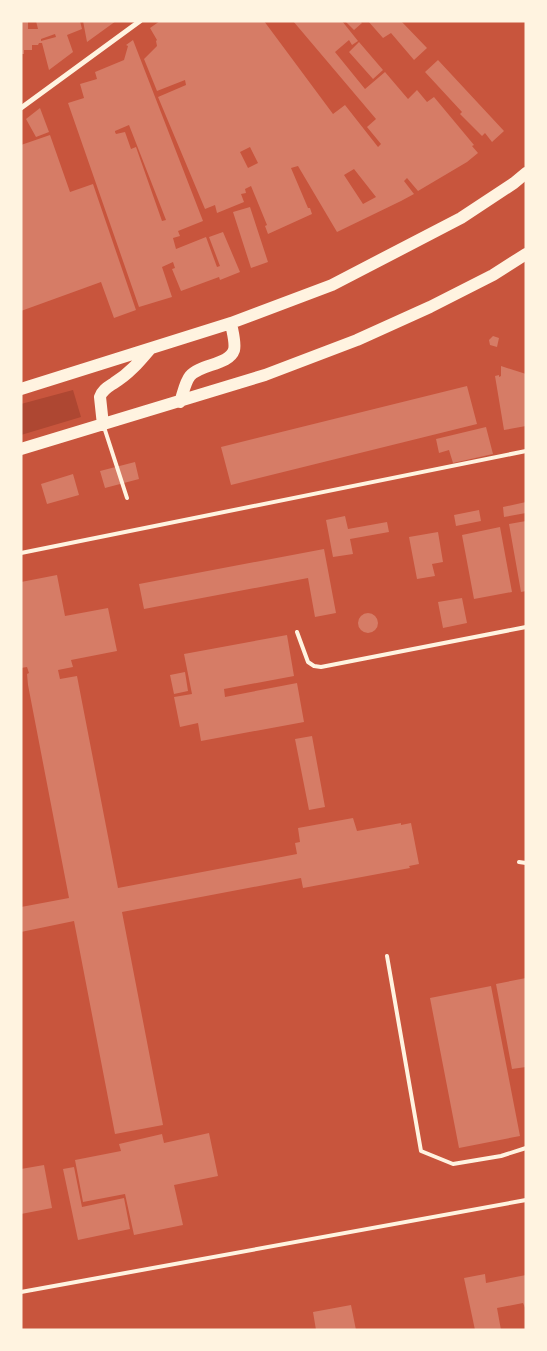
<svg xmlns="http://www.w3.org/2000/svg" width="547" height="1351" viewBox="0 0 547 1351" font-family="Commissioner,sans-serif">
	<rect width="100%" height="100%" fill="#c8553d"/>
	<path fill="#ae4732" d="M73,390L81,417L21,435V404Z"/>
	<path fill="#d67c66" fill-rule="evenodd" d="M21,21H28V29H38L36,21H80L82,29L67,35L73,52L49,70L42,43H39L38,45H32V50H24V54H21ZM55,34L56,37L41,41V39Z
		M83,21H116L87,42Z
		M160,21H264L333,114L345,105L378,147L381,144L367,127L376,119L293,21H342L358,41L352,45L349,40L335,52L365,89L385,72L408,99L417,90L427,102L434,97L474,145L472,146L478,153L467,162L418,191L407,178L404,181L414,194L401,201L337,232L298,166L291,168L308,208H310L312,214L268,234L265,226L267,225L251,186L245,189L246,193L241,194L244,202L217,213L215,205L205,209L158,97L186,85L185,80L157,91L144,59L157,46L156,41L157,40L150,28ZM250,147L258,163L248,168L240,152ZM354,169L376,197L363,204L344,175Z
		M345,21H360L362,23L354,30Z
		M368,21H401L427,48L414,60L391,33L383,38Z
		M133,40L203,221L178,231L180,236L173,238L176,249L206,237L217,267L220,266L209,237L223,232L240,272L220,280L219,277L181,291L172,269L175,268L173,262L162,267L172,297L139,307L68,103L84,98L80,84L97,79L95,72L124,60L128,46L126,45ZM129,125L166,220L162,221L136,147L131,149L125,132L116,134L115,132V131Z
		M359,42L383,70L373,79L349,52Z
		M438,60L504,131L492,142L485,133L482,136L460,114L462,112L425,72Z
		M40,108L49,132L36,137L26,119Z
		M50,135L70,192L93,184L136,310L114,318L101,282L21,311V145Z
		M250,207L268,262L251,268L233,212Z
		M493,336L499,338L497,347L490,345L489,340Z
		M501,366L526,374V426L504,430L495,376L499,375V377L501,376Z
		M467,386L477,424L231,485L221,447Z
		M486,427L493,454L453,463L449,450L439,453L436,439Z
		M135,462L139,479L105,488L100,471Z
		M73,474L79,495L47,504L41,484Z
		M526,502V513L504,517L503,507Z
		M479,510L481,521L456,526L454,515Z
		M345,516L348,529L387,522L389,532L350,539L353,554L333,557L326,520Z
		M526,521V591L521,592L509,524Z
		M500,527L512,592L474,599L462,535Z
		M438,532L443,562L432,564L435,576L417,579L409,537Z
		M324,549L336,613L315,617L308,578L144,609L139,584Z
		M57,575L65,616L108,608L117,651L71,660L73,667L58,670L60,679L77,676L118,888L297,854L295,843L300,842L298,828L353,818L357,831L401,823V825L411,823L419,864L409,866L410,868L303,888L301,878L122,912L163,1125L115,1134L74,921L21,932V907L69,898L28,685L27,674L29,673L27,667L21,668V582Z
		M462,598L467,623L443,628L438,602Z
		M358 623a10 10 0 1 1 20 0a10 10 0 1 1-20 0Z
		M287,635L294,676L224,689L225,697L297,683L304,722L201,741L198,723L180,727L174,697L192,694L184,654Z
		M185,672L188,691L174,694L170,675Z
		M312,736L325,807L309,810L295,739Z
		M526,978V1067L512,1069L496,984Z
		M491,986L520,1136L459,1148L430,998Z
		M209,1133L218,1176L174,1185L183,1225L134,1235L125,1194L83,1202L75,1160L121,1151L119,1144L162,1134L164,1143Z
		M44,1165L52,1208L21,1214V1169Z
		M74,1167L82,1207L124,1198L130,1229L78,1240L63,1169Z
		M485,1274L486,1283L526,1275V1310L523,1303L497,1308L501,1330H475L464,1278Z
		M351,1305L356,1330H316L313,1312Z"/>
	<g fill="none" stroke-linecap="round" stroke-linejoin="round">
		<path stroke="#fff3e0" stroke-width="4" d="M104,427L127,498
			M21,553L526,451
			M297,632L308,662L314,666L321,667L526,627
			M519,862L526,863
			M387,956L421,1151L453,1164L501,1156L526,1148
			M21,1292L526,1200"/>
		<path stroke="#fff3e0" stroke-width="5" d="M21,108L140,21"/>
		<path stroke="#fff3e0" stroke-width="12" d="M21,389L231,323L332,285L461,218L514,183L526,173
			M180,402C183,394 185,382 190,376C200,364 229,365 234,350C236,343 232,330 231,323
			M103,425L100,397C102,390 108,387 114,383C129,374 139,362 150,349
			M21,449L265,375L357,340L430,307L493,275L526,254"/>
	</g>
	<rect width="547" height="1351" fill="none" stroke="#fff3e0" stroke-width="45"/>
</svg>
